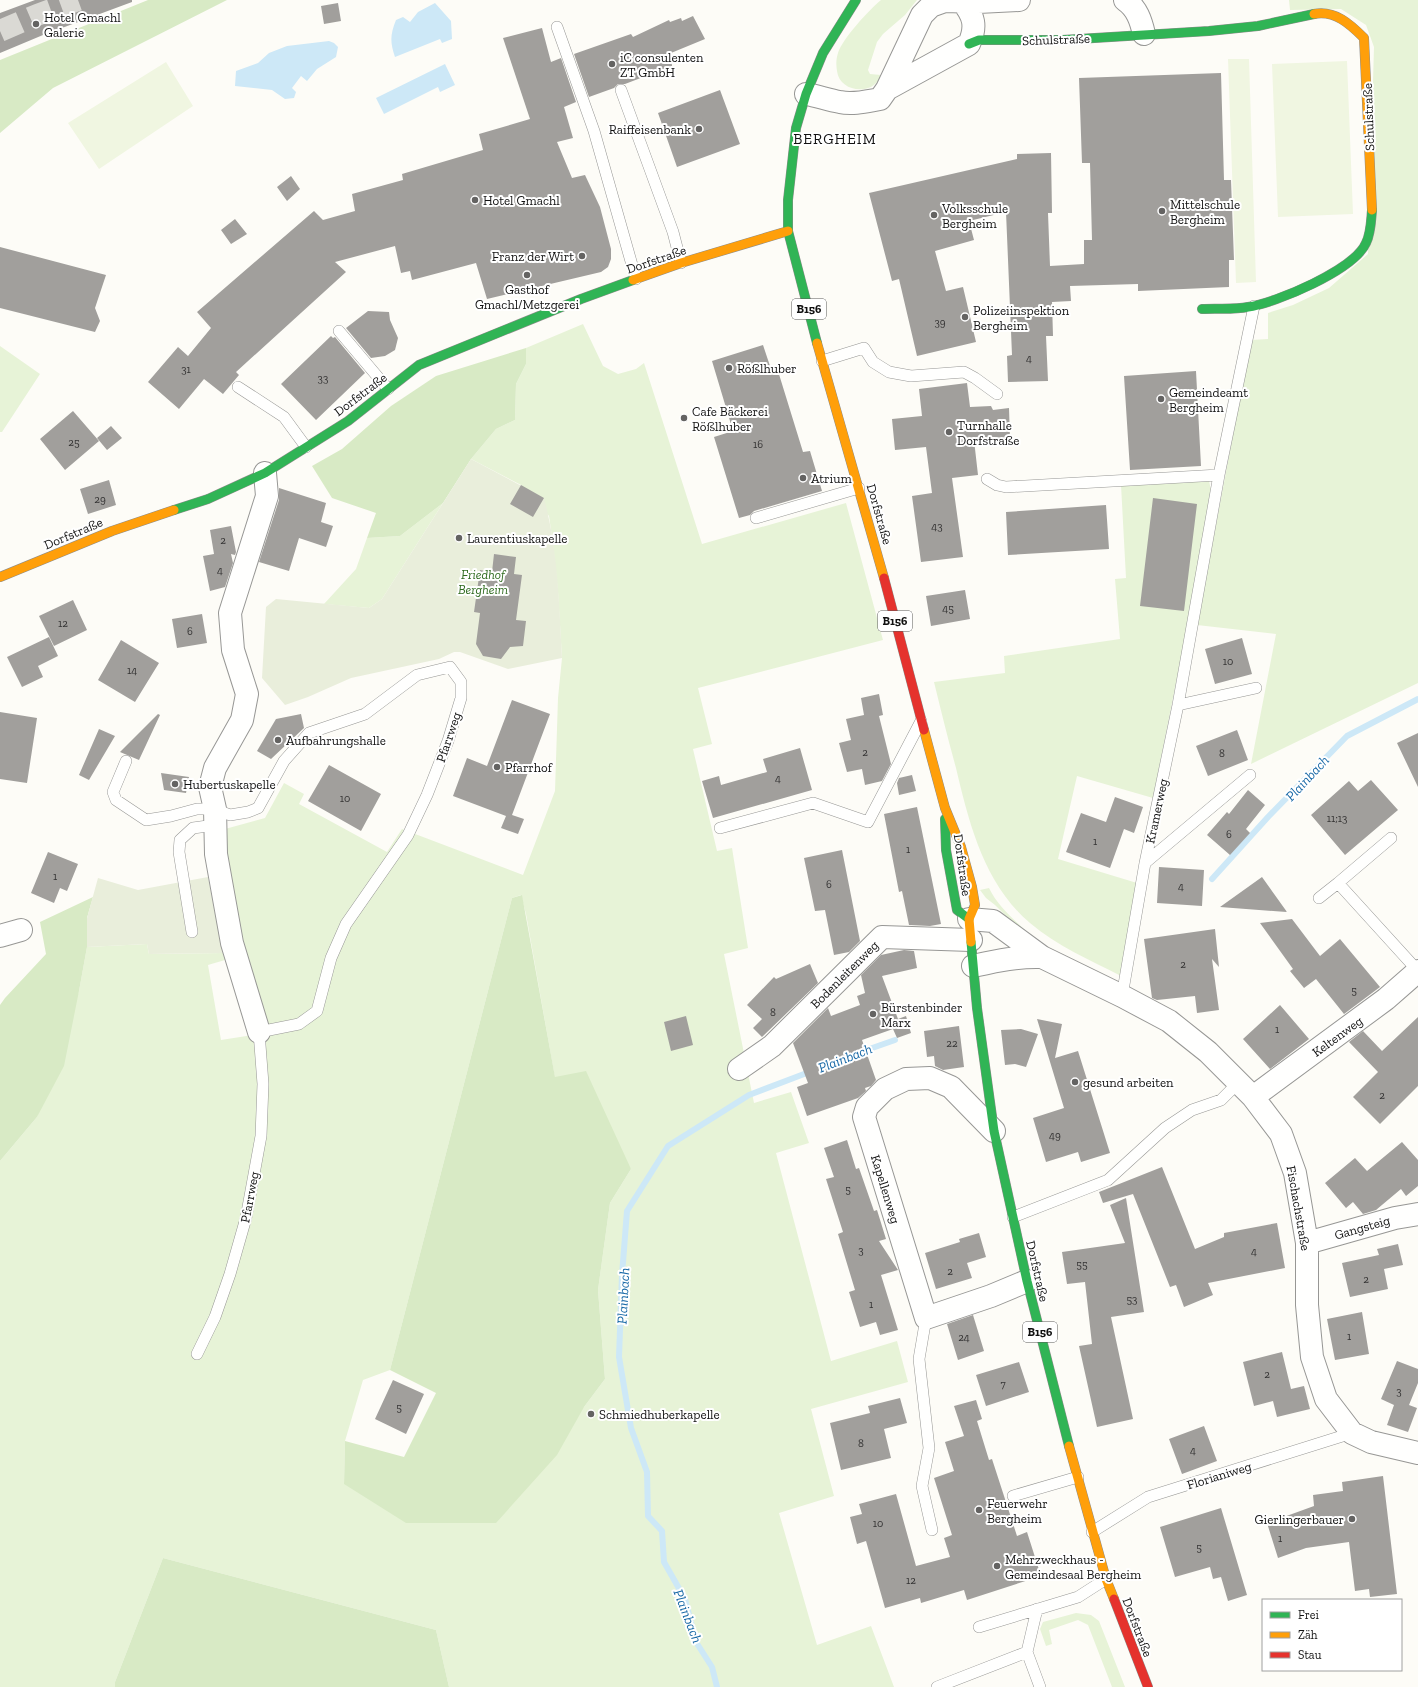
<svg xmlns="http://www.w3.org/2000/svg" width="1418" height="1687" viewBox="0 0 1418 1687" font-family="'Zilla Slab',serif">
	<rect width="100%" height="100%" fill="#fdfcf7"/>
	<path fill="#e7f3d7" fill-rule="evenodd" d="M881,0H917L905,15L883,34L877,42L868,70L870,74L881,75V79C878,81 874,85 871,87C857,93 839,87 837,71C836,65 836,59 838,53C843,38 869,10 881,0Z
		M1289,0H1418V683L1251,764L1276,634L1197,625L1251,340L1268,339V313L1293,305L1329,288L1368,254L1374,47L1366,25L1341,9L1290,10Z
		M583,324L603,366L618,374L636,369L644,363L702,544L846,503L883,640L698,688L712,744L693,749L717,851L732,848L748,948L724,954L754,1103L791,1092L809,1143L776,1153L831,1361L897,1341L908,1382L811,1409L834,1496L779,1513L817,1645L871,1626L894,1687H449L436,1630L163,1558L115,1682V1687H0V1161L37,1117L79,991L87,947L147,944L149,954L223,953L225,960L208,965L221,1040L265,1033L223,857L225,829L265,818L284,783L304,794L299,804L387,852L402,829L523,875L555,791L558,698L562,658L558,592L553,544L549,516L521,485L471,459L496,429L515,420L516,384L526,364V348ZM521,895L526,914L555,1078L631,1169L610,1203L598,1290L605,1379L584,1407L344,1484L345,1441L363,1380L390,1370L512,898Z
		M0,346L40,374L2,432H0Z
		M1209,481L1211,490L1188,623L1153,798L1077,776L1058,859L1137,883L1121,976C1090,960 1057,946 1030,923C984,884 969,823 956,768C948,739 941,711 934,682L1005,673L1004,656L1120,639L1115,579L1126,578L1121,485Z
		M443,503L382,599L369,608L324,604L356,569L367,538L400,536Z
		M989,888C998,907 1015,920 1030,935L1023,933L995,905L986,898L980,890Z
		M1076,1613L1091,1615L1099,1621L1125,1687H1112L1088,1625L1078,1620L1049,1630L1052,1644L1046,1646L1040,1629L1043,1622Z"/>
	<path fill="#d8eac5" d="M148,0H227L53,88L0,133V60Z
		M526,348V364L516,384L515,420L496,429L471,459L443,503L400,536L367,538L376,513L332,498L312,466L342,449L391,406L436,376Z
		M522,895L555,1077L586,1071L631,1169L610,1203L598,1290L605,1379L584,1407L557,1455L496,1523H406L344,1484L345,1441L404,1457L436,1393L390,1370L512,898Z
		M93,897L87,918V947L79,991L64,1066L37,1117L0,1161V1005L5,998L46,954L40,922Z
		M163,1558L436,1630L449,1687H115V1682Z"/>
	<path fill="#e9eedb" d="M471,459L544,498C558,549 559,604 562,658L508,669L460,652H454L439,659L351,678L308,697L285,705L262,678L266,607L276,599L369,608L382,599Z
		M208,877L223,953L149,954L147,944L87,947V918L98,878L138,890Z"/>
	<path fill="#f0f6e1" d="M1228,59H1249L1256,282L1236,283Z
		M1347,61L1353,214L1278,217L1272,64Z
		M166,62L193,106L99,169L68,123Z"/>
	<path fill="#cde8f7" d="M435,3L451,21L452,39L442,43L440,39L395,57C390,42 390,35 396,20L403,17L410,22L418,12Z
		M329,41L334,43L338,47L336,57L317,69L307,81L301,76L292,88L296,92L294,98L285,99L272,90L235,86L236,71L258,63L269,53L287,46Z
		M445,64L455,85L440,92L438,87L384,114L376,98Z"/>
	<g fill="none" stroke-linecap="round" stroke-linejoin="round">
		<path stroke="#cde8f7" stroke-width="6" d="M1212,879L1268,817L1347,736L1418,699
			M858,1053L895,1040
			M717,1687L712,1667L696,1642L685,1599L664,1562L662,1531L648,1516L647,1472L631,1428L619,1357L622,1275L627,1211L668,1146L749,1095L812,1071"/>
	</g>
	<path fill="#a19f9c" d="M35,0H132V2L43,35L0,53V13Z
		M338,3L341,21L324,24L321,6Z
		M693,16L705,39L671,53L672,66L625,84H618L614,88L589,97L574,54L631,34L633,37L669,20L670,22L681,18L682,21Z
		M542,28L551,62L561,58L576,102L564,107L573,138L557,142L572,178L585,175L600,207L611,249V259L608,267L601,272L487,299L476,263L412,280L410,271L401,273L395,246L335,262L346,272L236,372L239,375L223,394L204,379L179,409L148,382L178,347L188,356L211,328L197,312L314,211L323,220L355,211L352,194L403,180L402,174L483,150L479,134L530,119L503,38Z
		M1221,73L1224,180H1231L1234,260H1229V287L1138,291V284L1070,286L1071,301L1052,302L1053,336H1046L1048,381L1008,382L1007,356L1012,355L1006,212L969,221L974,240L935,251L946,291L963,287L976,342L917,356L899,279L892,281L869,193L1017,159V154L1051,153L1052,213H1048L1050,266L1084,264V240H1092L1090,163H1082L1079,78Z
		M720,90L740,144L677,167L658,113Z
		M291,176L300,189L287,201L277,187Z
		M235,219L247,234L231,244L221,230Z
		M0,247L106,275L95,308L100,321L95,332L0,308Z
		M368,311L389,312L390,320L398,338L395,350L385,356L371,358L346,328Z
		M331,336L333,338L335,337L365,373L316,420L281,384Z
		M763,345L772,372L778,371L803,452L810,451L822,491L754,511L750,515L739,518L714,437L733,431L712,361Z
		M1196,371L1201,466L1130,470L1124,376Z
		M967,383L970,407L991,406L993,410L1009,408L1010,439L974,440L978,475L952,478L963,557L921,562L912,496L932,493L926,447L895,450L892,419L922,416L919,389Z
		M73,411L99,441L65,470L40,439Z
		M111,426L122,438L107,450L97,438Z
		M109,480L116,505L88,514L80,489Z
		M521,485L544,498L533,517L510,504Z
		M279,488L326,503L321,522L333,526L326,547L299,538L289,571L259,562L279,500Z
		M1153,498L1197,504L1184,611L1140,606Z
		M1106,505L1109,549L1008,555L1006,512Z
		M231,526L236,552L235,555L231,554L233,563L225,587L210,591L203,556L214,554L210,530Z
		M494,554L516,557L514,574L522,575L516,620L526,621L523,646L510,647L501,659L483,656L476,644L480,613L474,612L480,570L492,572Z
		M965,590L970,619L931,626L926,596Z
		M73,600L87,630L54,646L39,616Z
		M202,614L207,643L177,648L172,619Z
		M49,637L58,656L38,666L43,677L22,687L7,657Z
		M1242,638L1252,674L1215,684L1205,649Z
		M121,640L159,663L135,702L98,680Z
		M879,694L883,715L879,716L891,764L882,781L865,785L862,769L847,772L839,743L851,740L846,719L864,715L861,698Z
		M512,700L550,714L512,815L524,819L518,834L501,828L506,816L453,796L467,758L487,766Z
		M0,712L37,718L27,783L0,779Z
		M158,714L160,715L139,760L120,752Z
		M301,714L304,728L271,759L257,751L276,719Z
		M99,729L115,736L89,780L79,775Z
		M1237,730L1248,760L1208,776L1196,746Z
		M1418,733V787L1397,743Z
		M800,748L812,790L713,818L702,781L719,776L721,785L767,772L763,759Z
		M329,765L381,794L361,831L308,801Z
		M161,773L189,777L186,793L164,790Z
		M912,775L916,791L899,795L897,783L899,778Z
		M1371,780L1398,810L1345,855L1311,815L1349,781L1358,791Z
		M1248,790L1265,805L1246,829L1250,833L1230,855L1207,835L1227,812L1229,814Z
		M1115,797L1143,807L1134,833L1124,829L1110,868L1066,852L1081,813L1106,822Z
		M917,807L941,924L930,926L909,925L902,891L899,892L884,814Z
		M842,850L860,941L849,952L834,955L825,910L815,911L804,858Z
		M48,852L78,864L67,891L60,888L54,903L31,893Z
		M1159,867L1204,870L1202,906L1157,903Z
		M1262,877L1287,912L1220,907Z
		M1292,919L1320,956L1340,939L1380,987L1344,1014L1316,979L1304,988L1290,971L1293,969L1260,923Z
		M1215,929L1219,967L1212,959L1219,1010L1197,1013L1195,996L1157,1000L1152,998L1144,939Z
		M904,950L914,951L917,968L882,976L898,1019L906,1016L911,1033L897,1038L893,1029L862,1040L876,1080L871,1086L865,1088L866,1091L858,1098L807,1116L797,1087L808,1083L793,1043L828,1008L831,1016L860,1005L857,996L865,993L861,975L881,955Z
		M810,964L818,983L762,1037L753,1028L762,1019L747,1005L774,977L776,979Z
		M1280,1005L1309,1039L1270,1069L1243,1039Z
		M686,1016L693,1045L671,1051L664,1022Z
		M1418,1017V1086L1380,1124L1353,1097L1378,1072L1349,1042L1363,1031L1382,1051Z
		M1037,1019L1062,1024L1055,1058L1078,1051L1110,1153L1081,1162L1078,1152L1046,1162L1033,1118L1064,1108Z
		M959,1026L964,1067L943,1070L935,1066L934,1056L927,1057L924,1031Z
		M1021,1029L1038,1034L1026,1067L1015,1064L1005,1065L1001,1030Z
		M847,1140L856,1169L859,1168L874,1211L877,1210L886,1239L879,1241L898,1270L881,1275L898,1330L880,1335L876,1322L860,1327L849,1292L855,1290L838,1234L843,1232L826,1179L834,1177L824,1148Z
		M1402,1142L1418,1160V1186L1406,1196L1401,1189L1376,1210L1363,1214L1353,1202L1346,1208L1325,1183L1355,1158L1367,1171Z
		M1162,1167L1195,1249L1224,1237V1233L1277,1223L1285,1268L1208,1283L1213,1295L1184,1307L1176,1285L1170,1287L1133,1194L1103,1203L1099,1192Z
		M1126,1198L1144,1312L1111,1317L1133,1419L1097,1427L1079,1346L1092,1344L1085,1282L1067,1284L1062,1252L1125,1243L1110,1205Z
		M979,1233L986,1257L967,1263L972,1278L936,1289L925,1253L960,1242L959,1239Z
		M1398,1244L1403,1265L1384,1269L1388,1289L1350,1297L1342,1263L1379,1255L1377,1249Z
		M1362,1312L1369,1354L1335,1360L1327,1319Z
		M973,1315L984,1351L958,1360L947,1324Z
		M1282,1352L1291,1389L1304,1386L1310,1409L1277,1417L1273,1401L1254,1406L1243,1362Z
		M1397,1361L1418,1369V1383L1409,1405L1417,1408L1408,1432L1387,1425L1394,1405L1381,1399Z
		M1019,1362L1029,1392L986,1406L976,1375Z
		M393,1380L424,1394L406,1434L375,1419Z
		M900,1398L907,1423L884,1429L891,1458L841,1470L830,1423L870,1413L868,1406Z
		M976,1400L982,1419L977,1421L989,1460L992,1459L1017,1536L1027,1532L1041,1576L967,1600L964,1590L921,1603L920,1598L885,1608L866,1541L857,1544L850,1517L862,1514L859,1504L896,1494L916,1566L950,1557L944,1538L952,1535L934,1478L954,1471L945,1442L964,1436L954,1406Z
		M1204,1426L1217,1461L1182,1474L1169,1439Z
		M1383,1476L1397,1594L1370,1597L1369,1589L1355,1591L1349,1542L1306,1548L1278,1558L1267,1523L1314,1506L1313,1495L1343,1491L1342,1482Z
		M1221,1508L1247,1595L1228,1601L1221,1577L1213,1579L1210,1567L1175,1577L1160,1527Z"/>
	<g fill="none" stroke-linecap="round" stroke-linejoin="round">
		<path stroke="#dad9d4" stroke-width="22" stroke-dasharray="22 11" stroke-linecap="butt" d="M0,31L37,15L78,0"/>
		<g stroke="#979795" stroke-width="12">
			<path id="lane" d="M557,27L594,131L636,279
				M621,90L673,232L681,263
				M339,331L388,389
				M822,361L864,348L873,362L889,372L911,376L964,372L975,378L997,394
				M238,387L284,417L306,447
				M987,479L997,485L1006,487L1219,475
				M756,518L859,488
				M1178,705L1219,475L1254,306
				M126,761L113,792L116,800L146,820L171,816L197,809H215L230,815L248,812L258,808L284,761L309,733L365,714L417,675L450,667L461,682V698L448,741L427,795L408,835L346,924L331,958L317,1011L299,1024L259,1032L263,1084L261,1136L246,1218L230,1274L215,1317L197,1354
				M720,828L813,803L868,822L921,721
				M1145,863L1250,775
				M1338,883L1391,838
				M1319,898L1338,883L1418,971
				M192,932L179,852L180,840L193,828L215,825
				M1122,996L1145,863L1178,705L1256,688
				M1013,1217L1108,1180L1165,1128L1192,1110L1221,1100L1239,1082
				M926,1318L919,1359L929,1448L922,1486L932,1530
				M1013,1496L1078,1477
				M1092,1532L1148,1497L1352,1433
				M1037,1609L1027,1652L1040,1687
				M979,1627L1078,1597L1106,1579
				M937,1687L1027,1652"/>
		</g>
		<g stroke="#979795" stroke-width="24">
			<path id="street" d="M1125,0C1137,8 1141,21 1144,34
				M887,89L969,44C977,26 974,16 962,1
				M806,94C818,96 828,100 840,102C853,105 868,101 880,99L887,89L922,15L931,6L945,1L978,2L1019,0
				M969,919L993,921L1042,957L1122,996L1169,1021L1208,1052L1253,1097L1281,1134L1295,1173L1307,1243V1305L1312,1357L1326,1399L1352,1433L1371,1442L1418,1453
				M0,936L21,930
				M973,966C996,961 1018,956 1042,957
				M259,1032L232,943L216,854L215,809L210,787L215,768L242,720L247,694L233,650L230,613L267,496L265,473
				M739,1069L772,1046L882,937L971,940
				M1253,1097L1386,999L1418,971
				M994,1131L951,1087L930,1078L906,1079L885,1089L867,1107L864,1117L926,1318L991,1296L1027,1281
				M1307,1243L1395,1218L1418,1214"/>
		</g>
		<g stroke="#8e8d8b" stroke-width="10">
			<path id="fast" d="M969,44L979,40H1062L1209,31L1258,26L1314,14
				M1202,309C1217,308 1233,310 1248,307C1276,303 1354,270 1366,243C1371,233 1371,221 1372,210
				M817,343L788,231V200L796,128L806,94L823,53L856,0
				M174,510L208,499L265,473L348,421L419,365L581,299L633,280
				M945,819L946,850L957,910L969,919
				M971,942L977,1008L994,1131L1027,1281L1069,1446"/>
		</g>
		<g stroke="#8e8d8b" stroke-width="10">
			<path id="slow" d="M1314,14C1335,10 1350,24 1364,38L1372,210
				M633,280L681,263L788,231
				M817,343L884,578
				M0,577L112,531L174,510
				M924,730L945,808L961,847L972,887L975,905L969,919L971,942
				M1069,1446L1106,1579L1114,1599"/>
		</g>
		<g stroke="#8e8d8b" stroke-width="10">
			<path id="jam" d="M884,578L924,730
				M1114,1599L1148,1687"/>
		</g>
		<use href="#lane" stroke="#fffffe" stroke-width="11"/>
		<use href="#street" stroke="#fffffe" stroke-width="22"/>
		<use href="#fast" stroke="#30b455" stroke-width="9"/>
		<use href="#slow" stroke="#ff9f0a" stroke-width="9"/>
		<use href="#jam" stroke="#e5322d" stroke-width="9"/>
	</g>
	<g fill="#646362" stroke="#fff" stroke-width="1.5">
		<circle cx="36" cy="24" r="4"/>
		<circle cx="612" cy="64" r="4"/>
		<circle cx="699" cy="129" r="4"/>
		<circle cx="475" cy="200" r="4"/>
		<circle cx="1162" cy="211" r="4"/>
		<circle cx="934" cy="215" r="4"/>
		<circle cx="582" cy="256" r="4"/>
		<circle cx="527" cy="275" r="4"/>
		<circle cx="965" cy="317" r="4"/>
		<circle cx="729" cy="368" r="4"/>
		<circle cx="1161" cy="399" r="4"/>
		<circle cx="684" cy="418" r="4"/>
		<circle cx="949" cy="432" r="4"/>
		<circle cx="803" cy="478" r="4"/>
		<circle cx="459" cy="538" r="4"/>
		<circle cx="278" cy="740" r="4"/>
		<circle cx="497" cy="767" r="4"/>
		<circle cx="175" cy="784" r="4"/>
		<circle cx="873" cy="1014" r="4"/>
		<circle cx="1075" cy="1082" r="4"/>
		<circle cx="591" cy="1414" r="4"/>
		<circle cx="979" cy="1510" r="4"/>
		<circle cx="1352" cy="1519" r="4"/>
		<circle cx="997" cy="1566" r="4"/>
	</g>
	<g text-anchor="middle" stroke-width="4" stroke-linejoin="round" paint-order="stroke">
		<g font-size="11" fill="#353434">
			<text x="940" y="326">39</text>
			<text x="1029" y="362">4</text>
			<text x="186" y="373">31</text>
			<text x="323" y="382">33</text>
			<text x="74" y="446">25</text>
			<text x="758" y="448">16</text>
			<text x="100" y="503">29</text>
			<text x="937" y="530">43</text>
			<text x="223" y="544">2</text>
			<text x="220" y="574">4</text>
			<text x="948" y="612">45</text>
			<text x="63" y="627">12</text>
			<text x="190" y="635">6</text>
			<text x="1228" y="665">10</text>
			<text x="132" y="674">14</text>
			<text x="865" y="756">2</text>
			<text x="1222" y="757">8</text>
			<text x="778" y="782">4</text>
			<text x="345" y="802">10</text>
			<text x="1337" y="822">11;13</text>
			<text x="1229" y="838">6</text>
			<text x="1095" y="845">1</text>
			<text x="908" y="853">1</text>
			<text x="55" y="880">1</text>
			<text x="829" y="888">6</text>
			<text x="1181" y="890">4</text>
			<text x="1183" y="968">2</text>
			<text x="1354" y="994">5</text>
			<text x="773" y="1016">8</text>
			<text x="1277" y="1033">1</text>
			<text x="952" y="1047">22</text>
			<text x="1382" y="1099">2</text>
			<text x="1055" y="1139">49</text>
			<text x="848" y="1193">5</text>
			<text x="861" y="1254">3</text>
			<text x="1254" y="1255">4</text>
			<text x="1082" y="1268">55</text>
			<text x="950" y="1275">2</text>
			<text x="1366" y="1283">2</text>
			<text x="1132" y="1303">53</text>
			<text x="871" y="1308">1</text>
			<text x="1349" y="1340">1</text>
			<text x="964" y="1341">24</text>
			<text x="1267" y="1378">2</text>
			<text x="1003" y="1388">7</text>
			<text x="1399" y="1395">3</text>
			<text x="399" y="1411">5</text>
			<text x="861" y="1447">8</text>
			<text x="1193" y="1454">4</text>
			<text x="878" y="1527">10</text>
			<text x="1280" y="1542">1</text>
			<text x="1199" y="1551">5</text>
			<text x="911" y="1584">12</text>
		</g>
		<g fill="#fff" stroke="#585858" stroke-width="1">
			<rect x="792" y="299" width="34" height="20" rx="3"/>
			<rect x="878" y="611" width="34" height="20" rx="3"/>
			<rect x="1023" y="1322" width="34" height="20" rx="3"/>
		</g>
		<g font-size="12" font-weight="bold" fill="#111">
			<text x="809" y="313">B156</text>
			<text x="895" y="625">B156</text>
			<text x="1040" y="1336">B156</text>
		</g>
		<g font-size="13" fill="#111" stroke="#fff" text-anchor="start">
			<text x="44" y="22">Hotel Gmachl<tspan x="44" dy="15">Galerie</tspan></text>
			<text x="620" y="62">iC consulenten<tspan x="620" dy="15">ZT GmbH</tspan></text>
			<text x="691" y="134" text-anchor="end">Raiffeisenbank</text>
			<text x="483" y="205">Hotel Gmachl</text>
			<text x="1170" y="209">Mittelschule<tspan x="1170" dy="15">Bergheim</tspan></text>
			<text x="942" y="213">Volksschule<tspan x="942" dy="15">Bergheim</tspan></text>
			<text x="574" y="261" text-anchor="end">Franz der Wirt</text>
			<text x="527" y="294" text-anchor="middle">Gasthof<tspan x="527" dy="15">Gmachl/Metzgerei</tspan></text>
			<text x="973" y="315">Polizeiinspektion<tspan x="973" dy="15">Bergheim</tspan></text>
			<text x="737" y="373">Rößlhuber</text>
			<text x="1169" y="397">Gemeindeamt<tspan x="1169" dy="15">Bergheim</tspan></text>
			<text x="692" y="416">Cafe Bäckerei<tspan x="692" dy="15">Rößlhuber</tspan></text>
			<text x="957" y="430">Turnhalle<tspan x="957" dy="15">Dorfstraße</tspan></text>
			<text x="811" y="483">Atrium</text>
			<text x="467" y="543">Laurentiuskapelle</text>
			<text x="286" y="745">Aufbahrungshalle</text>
			<text x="505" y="772">Pfarrhof</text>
			<text x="183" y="789">Hubertuskapelle</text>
			<text x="881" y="1012">Bürstenbinder<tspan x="881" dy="15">Marx</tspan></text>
			<text x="1083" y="1087">gesund arbeiten</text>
			<text x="599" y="1419">Schmiedhuberkapelle</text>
			<text x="987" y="1508">Feuerwehr<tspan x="987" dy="15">Bergheim</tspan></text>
			<text x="1344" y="1524" text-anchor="end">Gierlingerbauer</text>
			<text x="1005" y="1564">Mehrzweckhaus -<tspan x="1005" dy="15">Gemeindesaal Bergheim</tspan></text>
		</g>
		<g font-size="13" fill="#111" stroke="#fff">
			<text transform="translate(1056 39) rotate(-2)" y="5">Schulstraße</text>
			<text transform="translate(1368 117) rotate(-92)" y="5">Schulstraße</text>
			<text transform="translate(656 259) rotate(-19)" y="5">Dorfstraße</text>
			<text transform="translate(360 394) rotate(-37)" y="5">Dorfstraße</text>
			<text transform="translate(880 514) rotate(74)" y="5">Dorfstraße</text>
			<text transform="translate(73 533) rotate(-23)" y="5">Dorfstraße</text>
			<text transform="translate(448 737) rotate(-71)" y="5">Pfarrweg</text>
			<text transform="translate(1156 811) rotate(-78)" y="5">Kramerweg</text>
			<text transform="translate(963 865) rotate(82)" y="5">Dorfstraße</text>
			<text transform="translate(844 974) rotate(-45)" y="5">Bodenleitenweg</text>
			<text transform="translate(1337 1036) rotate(-36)" y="5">Keltenweg</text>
			<text transform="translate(886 1189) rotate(73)" y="5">Kapellenweg</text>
			<text transform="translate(249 1197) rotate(-79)" y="5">Pfarrweg</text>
			<text transform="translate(1299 1208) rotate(80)" y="5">Fischachstraße</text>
			<text transform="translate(1362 1227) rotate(-16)" y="5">Gangsteig</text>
			<text transform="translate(1038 1271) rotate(77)" y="5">Dorfstraße</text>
			<text transform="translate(1219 1475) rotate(-17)" y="5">Florianiweg</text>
			<text transform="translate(1138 1627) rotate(69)" y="5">Dorfstraße</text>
		</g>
		<g font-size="13" font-style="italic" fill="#2f6b1f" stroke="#fff">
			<text x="483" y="579">Friedhof<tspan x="483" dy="15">Bergheim</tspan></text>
		</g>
		<g font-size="14" font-style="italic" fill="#1768a6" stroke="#fff">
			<text transform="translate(1307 778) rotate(-47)" y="5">Plainbach</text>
			<text transform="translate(845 1058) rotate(-21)" y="5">Plainbach</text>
			<text transform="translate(623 1296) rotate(-87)" y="5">Plainbach</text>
			<text transform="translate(688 1616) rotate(69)" y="5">Plainbach</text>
		</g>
		<g font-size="15" letter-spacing="1" fill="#111" stroke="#fff">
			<text x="835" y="144">BERGHEIM</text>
		</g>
	</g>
	<rect x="1262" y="1599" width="140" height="72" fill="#ffffff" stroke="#a0a0a0"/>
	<rect x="1270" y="1612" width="20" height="6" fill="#30b455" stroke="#a0a0a0"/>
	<text x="1298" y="1619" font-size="12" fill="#111111">Frei</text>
	<rect x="1270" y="1632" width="20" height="6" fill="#ff9f0a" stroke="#a0a0a0"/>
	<text x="1298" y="1639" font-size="12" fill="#111111">Zäh</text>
	<rect x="1270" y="1652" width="20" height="6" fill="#e5322d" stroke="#a0a0a0"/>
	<text x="1298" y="1659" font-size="12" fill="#111111">Stau</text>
</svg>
